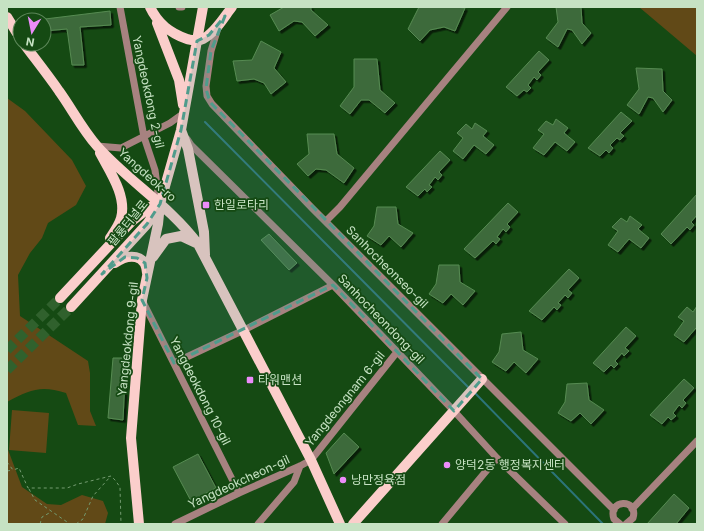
<svg xmlns="http://www.w3.org/2000/svg" width="704" height="531" viewBox="0 0 704 531" font-family="Inter,'Noto Sans KR',sans-serif">
	<defs>
		<filter id="shadow"><feDropShadow dx="2.5" dy="2.5" stdDeviation="0" flood-color="#0009"/></filter>
	</defs>
	<rect width="100%" height="100%" fill="#154a13"/>
	<path fill="#614917" d="M639,7H697V56Z
		M7,98L25,111L72,160L86,186L76,205L48,223L42,238L30,253L18,275L20,316L88,361L90,373V411L96,426L78,425L66,393C40,385 30,390 7,402Z
		M12,410L49,413L46,453L9,450Z
		M7,447L22,487L47,504L61,505L82,495L103,501L108,513L105,524H7Z"/>
	<g fill="none" stroke-linecap="round" stroke-linejoin="round">
		<path stroke="#2c747a" stroke-width="2" d="M205,122L469,388
			M474,392L603,524"/>
	</g>
	<path fill="#3e6b3b" stroke="#568b52" filter="url(#shadow)" d="M284,7H311V10L328,25L315,36L302,22L294,21L279,31L270,15Z
		M419,7H456L465,8L455,31L444,27L430,30L420,41L408,29Z
		M556,7H581L582,23L591,33L582,44L572,30L567,29L558,47L546,38L558,22Z
		M110,11L111,25L80,27L84,65H72L67,29L44,31V20H37Z
		M261,41L281,52L274,68L286,82L271,94L264,83L254,79L237,81L233,61L252,60Z
		M539,51L549,60L538,72L541,75L537,80L534,77L528,85L531,88L527,92L524,90L517,96L506,87Z
		M354,59H377L380,90L395,103L385,113L369,100H361L350,114L340,106L354,87Z
		M636,68L662,69L663,91L672,100L663,112L653,98L648,97L639,114L627,105L639,89Z
		M621,112L632,121L620,133L624,136L620,140L617,138L610,145L613,148L609,153L606,150L600,156L588,148Z
		M556,119L568,128L564,133L575,142L567,151L555,142L544,155L533,148L544,134L538,130L546,121L553,125Z
		M475,123L487,131L483,136L494,145L486,154L474,145L463,159L453,151L463,138L457,133L466,124L472,129Z
		M307,134H334L337,154L354,168L344,183L326,170L316,169L308,176L297,164L309,154Z
		M440,151L450,160L439,172L442,175L438,180L435,177L429,185L432,187L427,192L425,189L418,196L406,187Z
		M697,194V215L691,222L694,225L690,230L687,227L671,244L661,234Z
		M508,203L518,212L507,224L510,227L506,232L503,229L497,237L500,239L496,244L493,241L475,258L464,249Z
		M377,207H396L398,224L413,233L401,247L389,236L381,245L367,236L374,226Z
		M630,216L642,225L638,229L649,238L641,248L629,239L618,252L608,245L618,231L612,227L621,218L627,222Z
		M269,234L297,263L289,270L261,240Z
		M439,265H459L460,282L475,291L463,305L451,294L443,303L429,294L436,284Z
		M569,269L579,278L568,290L572,293L568,298L565,295L558,303L561,305L557,310L554,307L542,320L529,311Z
		M697,306V330L696,328L684,342L674,335L684,321L678,317L687,307L693,312Z
		M626,327L636,336L625,348L629,351L624,356L622,353L615,361L618,364L614,368L611,365L604,372L593,363Z
		M521,332L523,350L538,359L526,373L514,362L506,371L492,362L499,352L502,334Z
		M113,358H126L123,420L108,418Z
		M684,379L694,388L683,400L686,403L682,408L679,405L673,413L676,416L671,420L668,417L662,424L650,415Z
		M587,383L589,400L604,410L591,424L580,413L571,421L558,413L565,402L567,384Z
		M344,433L359,447L334,474L326,453Z
		M198,454L216,488L191,501L173,467Z
		M674,494L689,508L676,524H647Z"/>
	<g fill="none" stroke-linecap="round" stroke-linejoin="round">
		<path stroke="#30612d" stroke-width="10" stroke-dasharray="10 5" stroke-linecap="butt" d="M7,350L60,298
			M7,370L71,307"/>
		<path stroke="#749c71" stroke-width="1" stroke-dasharray="3 3" stroke-linecap="butt" d="M7,462L13,470L19,468L28,488H67L78,484L111,476L115,480L120,487L121,524
			M7,471L13,470
			M29,489L35,500L70,524
			M40,524L42,517L51,512
			M76,524L83,519L93,496L110,477"/>
		<path stroke="#a78280" stroke-width="7" d="M120,7L144,137L155,170L159,201
			M179,7H182
			M218,28L211,51L206,86L207,96L212,104L312,208L614,510
			M187,139L191,145L333,285L454,411L497,458L565,524
			M97,146L121,148L170,123L184,113
			M326,221L340,207L507,7
			M142,300L239,493
			M174,363L244,330L333,285
			M632,509L697,441
			M175,524L239,493L300,466L311,460L397,352
			M258,524L294,482L300,466
			M442,524L497,458
			M620,524L614,519C607,499 639,498 633,518L626,524"/>
		<path stroke="#fbcecb" stroke-width="10" d="M150,7C158,24 170,33 187,39C192,40 197,42 203,39C215,33 224,17 232,7
			M7,17L20,38
			M157,23L179,80L183,105
			M24,44C36,60 48,75 59,91C72,109 82,129 97,146C128,181 170,206 198,244L311,460L340,524
			M181,130L188,149L204,232L205,255
			M100,153C110,172 127,196 121,218C119,225 114,232 110,238
			M153,257L166,239L181,236L196,243
			M115,263C129,253 146,254 147,273
			M60,298L132,221L150,207L160,204
			M71,307L147,224L158,208
			M139,524L131,438L142,300L158,224L160,204L181,130L203,7
			M353,524L482,379"/>
	</g>
	<path fill="#4f9c8c" fill-opacity="0.2" stroke="#4f9c8c" stroke-width="3" stroke-dasharray="8 5" stroke-linejoin="round" d="M225,16L211,51L206,89L210,102L482,379L454,411L333,285L174,363L142,300L147,278L145,263L137,258L125,257L102,274L147,224L160,204L181,130L197,41L209,35Z"/>
	<g fill="#ec8cfa" stroke="#154a13" stroke-width="1.5">
		<rect x="202" y="201" width="8" height="8" rx="2"/>
		<rect x="246" y="376" width="8" height="8" rx="2"/>
		<circle cx="447" cy="465" r="4"/>
		<circle cx="343" cy="480" r="4"/>
	</g>
	<g text-anchor="middle" stroke-width="3.5" stroke-linejoin="round" paint-order="stroke">
		<g font-size="12" fill="#c6e2c3" stroke="#154a13">
			<text transform="translate(148 92) rotate(78)" y="4">Yangdeokdong 2-gil</text>
			<text transform="translate(147 175) rotate(42)" y="4">Yangdeok-ro</text>
			<text transform="translate(128 223) rotate(-51)" y="4">팔룡터널로</text>
			<text transform="translate(387 267) rotate(45)" y="4">Sanhocheonseo-gil</text>
			<text transform="translate(381 319) rotate(46)" y="4">Sanhocheondong-gil</text>
			<text transform="translate(128 339) rotate(-84)" y="4">Yangdeokdong 9-gil</text>
			<text transform="translate(200 391) rotate(63)" y="4">Yangdeokdong 10-gil</text>
			<text transform="translate(345 399) rotate(-51)" y="4">Yangdeongnam 6-gil</text>
			<text transform="translate(239 482) rotate(-25)" y="4">Yangdeokcheon-gil</text>
		</g>
		<g font-size="12" fill="#c6e2c3" stroke="#154a13" text-anchor="start">
			<text x="214" y="209">한일로타리</text>
			<text x="258" y="384">타워맨션</text>
			<text x="455" y="469">양덕2동 행정복지센터</text>
			<text x="351" y="484">낭만정육점</text>
		</g>
	</g>
	<rect width="704" height="531" fill="none" stroke="#c6e2c3" stroke-width="16"/>
	<g transform="translate(32 32) rotate(190)"><circle r="19" fill="#154a13" stroke="#5c8759"/>
	<path d="M0-3L7 15L0 10L-7 15Z" fill="#ec8cfa"/>
	<text y="-6" font-size="11" font-weight="bold" text-anchor="middle" fill="#c6e2c3">N</text>
	</g>
</svg>
